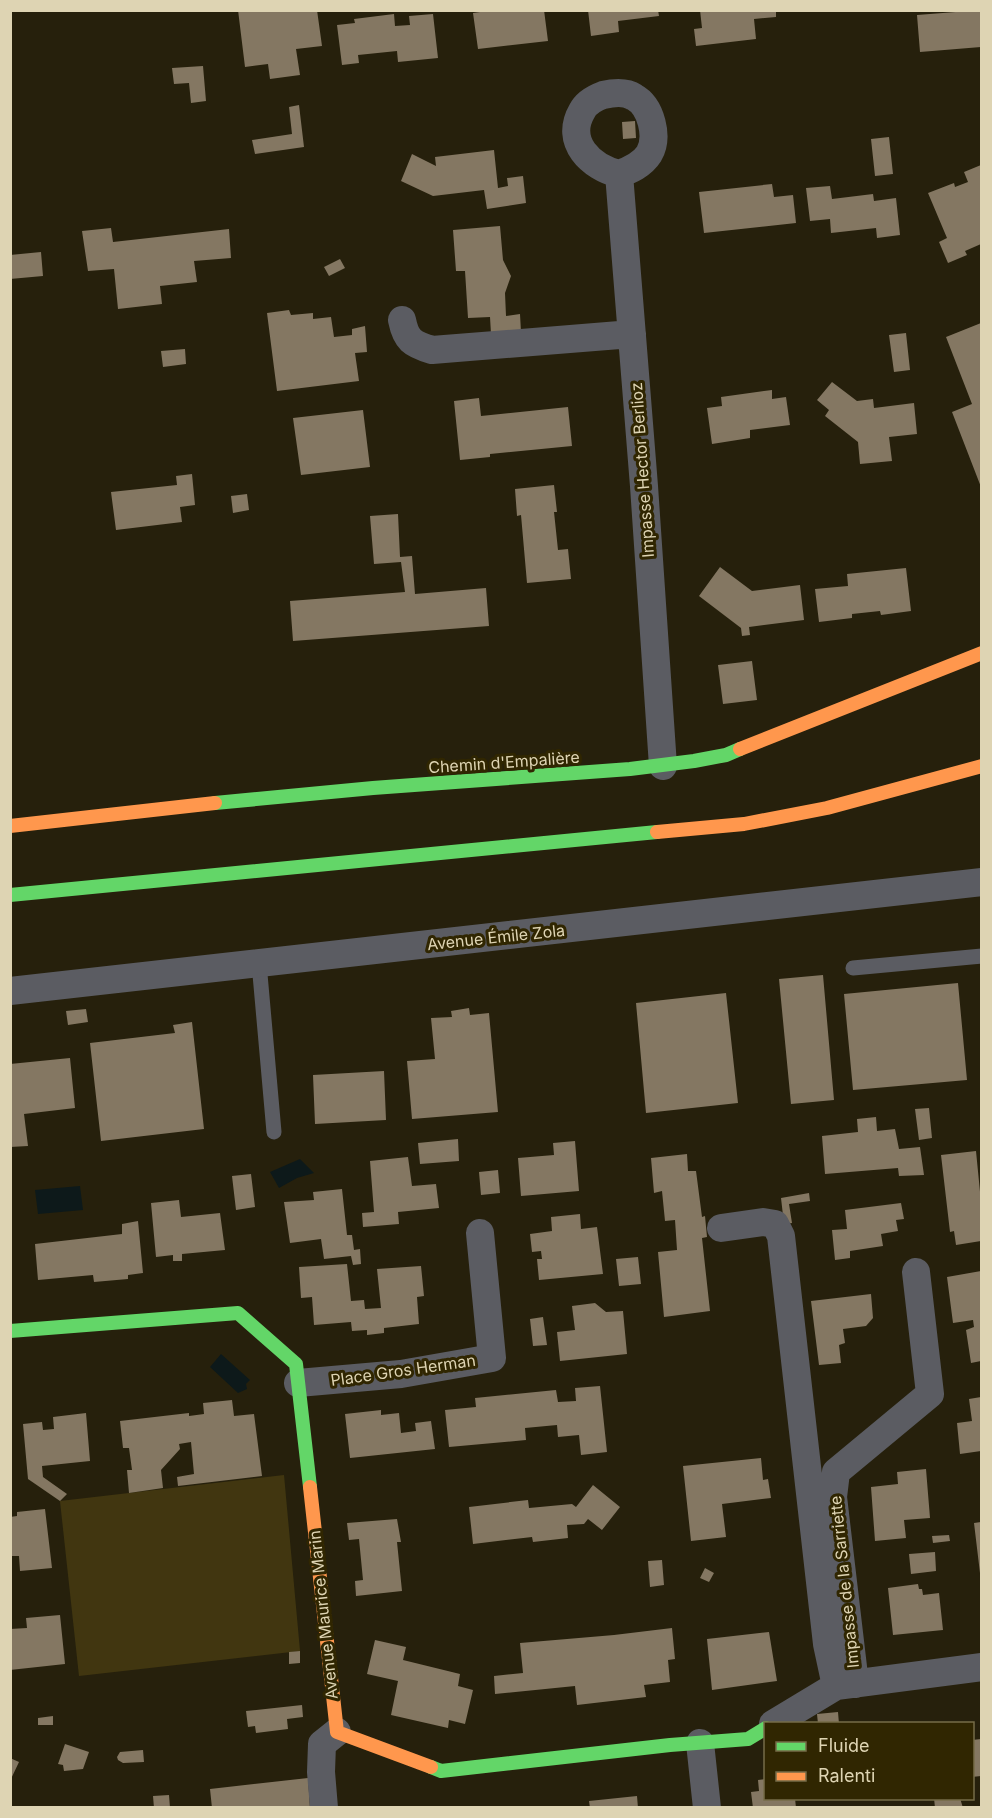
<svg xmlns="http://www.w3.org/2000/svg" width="992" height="1818" viewBox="0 0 992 1818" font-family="Inter,sans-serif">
	<rect width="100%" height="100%" fill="#26200c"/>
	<path fill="#413610" d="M284,1475L300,1651L79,1676L60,1501Z"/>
	<path fill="#0d191a" d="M300,1159L314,1173L297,1178L279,1188L270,1172Z
		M80,1186L83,1210L38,1214L35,1190Z
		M221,1354L250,1380L246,1384L247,1389L238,1393L210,1367Z"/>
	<path fill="#847762" d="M238,10H317L322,46L296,49L300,75L270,79L268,64L245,67Z
		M494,10H544L548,41L478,49L473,13Z
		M588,10H658L659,16L618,21L619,32L591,36Z
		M700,10H776V17L754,19L756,39L696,46L694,29L702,28Z
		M981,10V47L920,52L917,15Z
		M394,14L395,26L410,25L409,16L433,14L438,58L398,62L397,51L358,55L359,63L342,65L337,25L355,23L354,19Z
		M203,66L206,101L191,103L189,83L174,84L172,68Z
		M299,105L304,147L255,154L252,140L292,134L289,107Z
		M635,121L636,138L623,139L622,122Z
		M889,137L893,174L875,176L871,139Z
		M494,150L498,188L508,186L507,178L523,176L526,203L487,209L484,190L433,196L401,181L412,154L436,166L435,157Z
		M981,165V244L965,251L967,255L948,263L939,242L947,238L928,193L954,183L955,187L968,182L964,172Z
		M772,184L774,197L793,195L796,223L704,233L699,192Z
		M830,186L832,199L873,194L874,201L896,198L900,235L877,238L876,228L831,233L830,219L810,221L806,188Z
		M500,226L503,260L511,276L505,293L506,316L520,314L521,332L491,334L490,317L468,318L465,271H456L453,230Z
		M111,228L113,242L229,229L231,258L194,261L197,282L160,286L162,304L118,309L114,269L88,271L82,231Z
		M41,252L43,276L10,279V255Z
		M340,259L345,268L329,276L324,267Z
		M289,310L291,315L313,313V319L331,317L334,337L352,335V329L365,326L367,352L355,353L359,381L277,391L267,313Z
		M981,323V487L952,412L972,404L946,337Z
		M906,333L910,370L894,372L889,335Z
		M185,349L186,364L163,367L161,351Z
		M832,382L857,401L873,399L874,408L914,403L917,434L889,437L892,461L860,464L858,442L825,416L829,410L817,400Z
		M772,390V399L786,397L790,425L750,430V438L712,444L707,408L722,406L721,397Z
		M479,398L481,416L568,407L572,446L490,454V457L460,460L454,401Z
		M363,410L370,467L301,475L293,418Z
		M192,474L195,505L180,507L182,522L116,530L111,492L177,485L176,476Z
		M554,485L557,512H554L558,550L568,549L571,579L527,583L521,515L517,516L515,489Z
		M247,494L249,510L233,513L231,496Z
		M398,514L400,557L412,556L415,594L486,588L489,626L293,641L290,601L405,592L401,562L374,564L370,516Z
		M720,567L752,591L800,585L804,620L749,627L750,635L742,636L741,628L699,596Z
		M906,568L911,611L881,615L880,611L852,614V618L819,622L815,589L848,586L847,574Z
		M752,661L757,700L723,704L718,665Z
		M823,975L834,1100L791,1104L779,979Z
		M958,983L967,1080L853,1090L844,994Z
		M726,993L738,1103L646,1113L636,1003Z
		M469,1008L470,1015L489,1013L498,1112L412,1119L407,1061L435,1059L431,1018L452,1017L451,1011Z
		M86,1009L88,1022L68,1025L66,1011Z
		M192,1022L204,1129L101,1141L90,1043L175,1033L173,1025Z
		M70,1058L75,1108L24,1114L28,1146L10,1147V1064Z
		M384,1071L386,1120L315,1124L313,1075Z
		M929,1108L932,1138L919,1140L915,1109Z
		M876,1117L877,1131L895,1129L899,1149L920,1147L924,1175L899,1176L898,1168L825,1174L822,1136L858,1132L857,1119Z
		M458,1139L459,1161L420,1164L418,1143Z
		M575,1141L579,1191L521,1196L518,1158L554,1155L553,1143Z
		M976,1151L981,1202V1241L956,1245L954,1231L950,1232L941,1155Z
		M687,1154L688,1171H696L702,1217L705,1216L707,1237L702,1238L710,1311L664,1317L658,1252L677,1250L675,1220L665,1221L662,1191L654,1193L651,1158Z
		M408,1157L412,1186L436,1184L439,1208L398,1212L399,1224L363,1227L362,1213L374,1212L370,1161Z
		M498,1170L500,1193L481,1195L479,1172Z
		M251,1174L255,1207L236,1210L232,1176Z
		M342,1189L347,1235H352L354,1250L360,1249L361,1264L353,1265L351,1256L324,1259L321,1239L290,1243L284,1202L314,1200L313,1192Z
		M809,1193L810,1201L789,1204L792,1223L784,1224L781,1198Z
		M179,1200L181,1217L220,1213L225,1250L182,1254V1261H173V1255L156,1257L151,1203Z
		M901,1203L904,1219L896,1220L898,1231L881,1234L883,1246L850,1251V1258L835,1260L832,1230L847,1229L845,1210Z
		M580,1214L581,1229L597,1227L603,1274L539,1280L537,1259H542L541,1251L532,1252L530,1234L552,1231L551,1217Z
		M138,1221L143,1273L128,1275V1279L94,1282L93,1275L38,1280L35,1244L122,1234V1224Z
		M638,1257L641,1284L619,1286L616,1259Z
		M347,1264L351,1301L364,1300L365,1309L381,1308L377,1269L421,1266L424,1296L417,1297L419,1324L384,1328V1333L367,1335V1330L352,1331L351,1322L314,1325L312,1297L301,1298L299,1267Z
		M981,1271V1361L971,1363L966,1330L974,1327L973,1320L953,1323L947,1277Z
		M871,1294L873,1318L866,1326L843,1329L845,1343L839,1345L841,1363L819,1365L811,1301Z
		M595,1303L606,1312L623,1311L627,1354L560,1361L557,1332L575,1330L572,1306Z
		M543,1317L547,1345L533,1346L530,1319Z
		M600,1386L607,1452L581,1455L579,1435L558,1437L557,1425L525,1428L526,1440L449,1447L445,1410L476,1407L475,1398L556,1390L558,1402L576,1401L575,1388Z
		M981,1397V1451L960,1454L957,1423L972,1421L969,1399Z
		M232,1400L234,1416L254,1414L262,1476L178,1486L177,1477L194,1474L191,1442L179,1444L180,1449L161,1470L163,1488L129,1493L127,1470H132L129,1448H123L120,1421L189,1413V1416L204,1414L203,1403Z
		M381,1410V1415L399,1413L401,1433L416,1431L415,1423L431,1421L435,1449L350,1458L345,1414Z
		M86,1413L90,1461L42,1466L43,1477L67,1494L60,1501L28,1479L23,1424L42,1422L43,1430L54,1429L53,1417Z
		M761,1458L763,1480L768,1479L771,1498L722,1504L726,1537L691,1541L683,1466Z
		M926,1469L930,1518L904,1520L906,1538L875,1541L871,1487L898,1484L897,1472Z
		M593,1485L620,1507L602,1530L588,1519L584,1524L567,1525L568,1538L533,1542L532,1537L473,1544L469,1507L528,1500L529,1508L572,1504L576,1507Z
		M45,1509L52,1568L20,1571L19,1556H10V1517L17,1516V1512Z
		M397,1519L401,1542H397L402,1591L356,1596L355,1581L363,1580L359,1539L349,1540L347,1523Z
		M981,1522V1573H980L974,1523Z
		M949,1535L950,1541L933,1543L932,1536Z
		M935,1552L936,1571L911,1574L909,1554Z
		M662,1560L664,1585L650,1587L648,1561Z
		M705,1568L714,1573L709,1582L700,1578Z
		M918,1584L919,1589H922L923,1595L939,1593L943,1630L893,1635L888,1588Z
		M60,1615L65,1664L10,1670V1629L27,1628L26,1618Z
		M672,1628L675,1659L668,1660L670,1682L644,1685L646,1697L577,1705L575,1686L495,1694L494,1676L523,1673L520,1643L614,1635Z
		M769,1632L777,1681L712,1690L707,1639Z
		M375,1640L406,1647L403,1660L460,1674L458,1686L473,1690L465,1724L449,1720L448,1728L391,1715L398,1681L367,1674Z
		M300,1651V1663L289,1664V1652Z
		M302,1705L303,1717L287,1719L288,1729L256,1733L255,1726L248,1727L246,1711Z
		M838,1712L839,1724H818L817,1714Z
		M53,1716V1725H38V1718Z
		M981,1739V1776L972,1777V1740Z
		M65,1744L89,1752L83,1769L64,1771L63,1765L58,1764Z
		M143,1750L144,1762L123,1763L118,1760L117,1757L120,1752Z
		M10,1758L19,1762L10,1781Z
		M308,1778L310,1808H212L210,1789Z
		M765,1779V1798H795L796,1808H753L751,1792L759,1791L758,1780Z
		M169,1795L170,1808H154L153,1796Z
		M637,1796L638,1808H590L589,1801Z
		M934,1798H960L963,1808H935Z"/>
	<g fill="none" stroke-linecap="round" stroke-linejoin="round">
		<path stroke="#5b5c62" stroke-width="15" d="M259,963L274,1132
			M853,968L982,956"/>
		<path stroke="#5b5c62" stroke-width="28" d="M619,174C591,167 564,142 582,111C586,103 595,98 603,95C612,93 625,91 634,97C651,106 659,137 649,154C642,165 630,170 619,174L644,486L663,766
			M402,320C406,340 412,344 432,350L632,334
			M10,991L982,882
			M721,1228L763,1222L775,1224L781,1236L827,1644L836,1686
			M298,1383L401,1374L492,1358L480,1233
			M855,1684L833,1497L836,1472L930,1394L916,1272
			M773,1724L836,1686L982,1667
			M700,1743L707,1808
			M324,1808L321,1772L322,1744L337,1732"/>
		<path stroke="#63d668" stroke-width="14" d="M215,803L373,788L630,769L694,761L726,755L740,749
			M10,895L657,832
			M10,1331L238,1313L296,1364L310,1487
			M431,1767L441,1771L670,1745L748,1739L766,1728"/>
		<path stroke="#ff974d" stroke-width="14" d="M740,749L982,653
			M10,826L215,803
			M657,832L744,824L827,808L982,766
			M310,1487L337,1732L431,1767"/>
	</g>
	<g text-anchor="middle" stroke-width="6" stroke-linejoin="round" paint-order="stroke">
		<g font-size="16" fill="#ded4b3" stroke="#302601">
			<text transform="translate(642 470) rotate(-94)" y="6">Impasse Hector Berlioz</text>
			<text transform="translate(504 762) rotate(-4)" y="6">Chemin d'Empalière</text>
			<text transform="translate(496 937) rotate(-6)" y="6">Avenue Émile Zola</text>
			<text transform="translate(403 1370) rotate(-8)" y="6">Place Gros Herman</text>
			<text transform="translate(844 1582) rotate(-96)" y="6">Impasse de la Sarriette</text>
			<text transform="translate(323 1615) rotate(-96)" y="6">Avenue Maurice Marin</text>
		</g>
	</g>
	<rect width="992" height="1818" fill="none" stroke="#ded4b3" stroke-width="24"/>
	<rect x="764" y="1722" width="210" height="78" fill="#302601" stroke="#766c48" stroke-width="1.5"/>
	<rect x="776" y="1742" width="30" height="9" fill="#63d668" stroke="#766c48" stroke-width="1.5"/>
	<text x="818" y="1752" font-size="18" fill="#ded4b3">Fluide</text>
	<rect x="776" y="1772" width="30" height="9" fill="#ff974d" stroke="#766c48" stroke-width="1.5"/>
	<text x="818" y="1782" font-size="18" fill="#ded4b3">Ralenti</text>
</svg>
